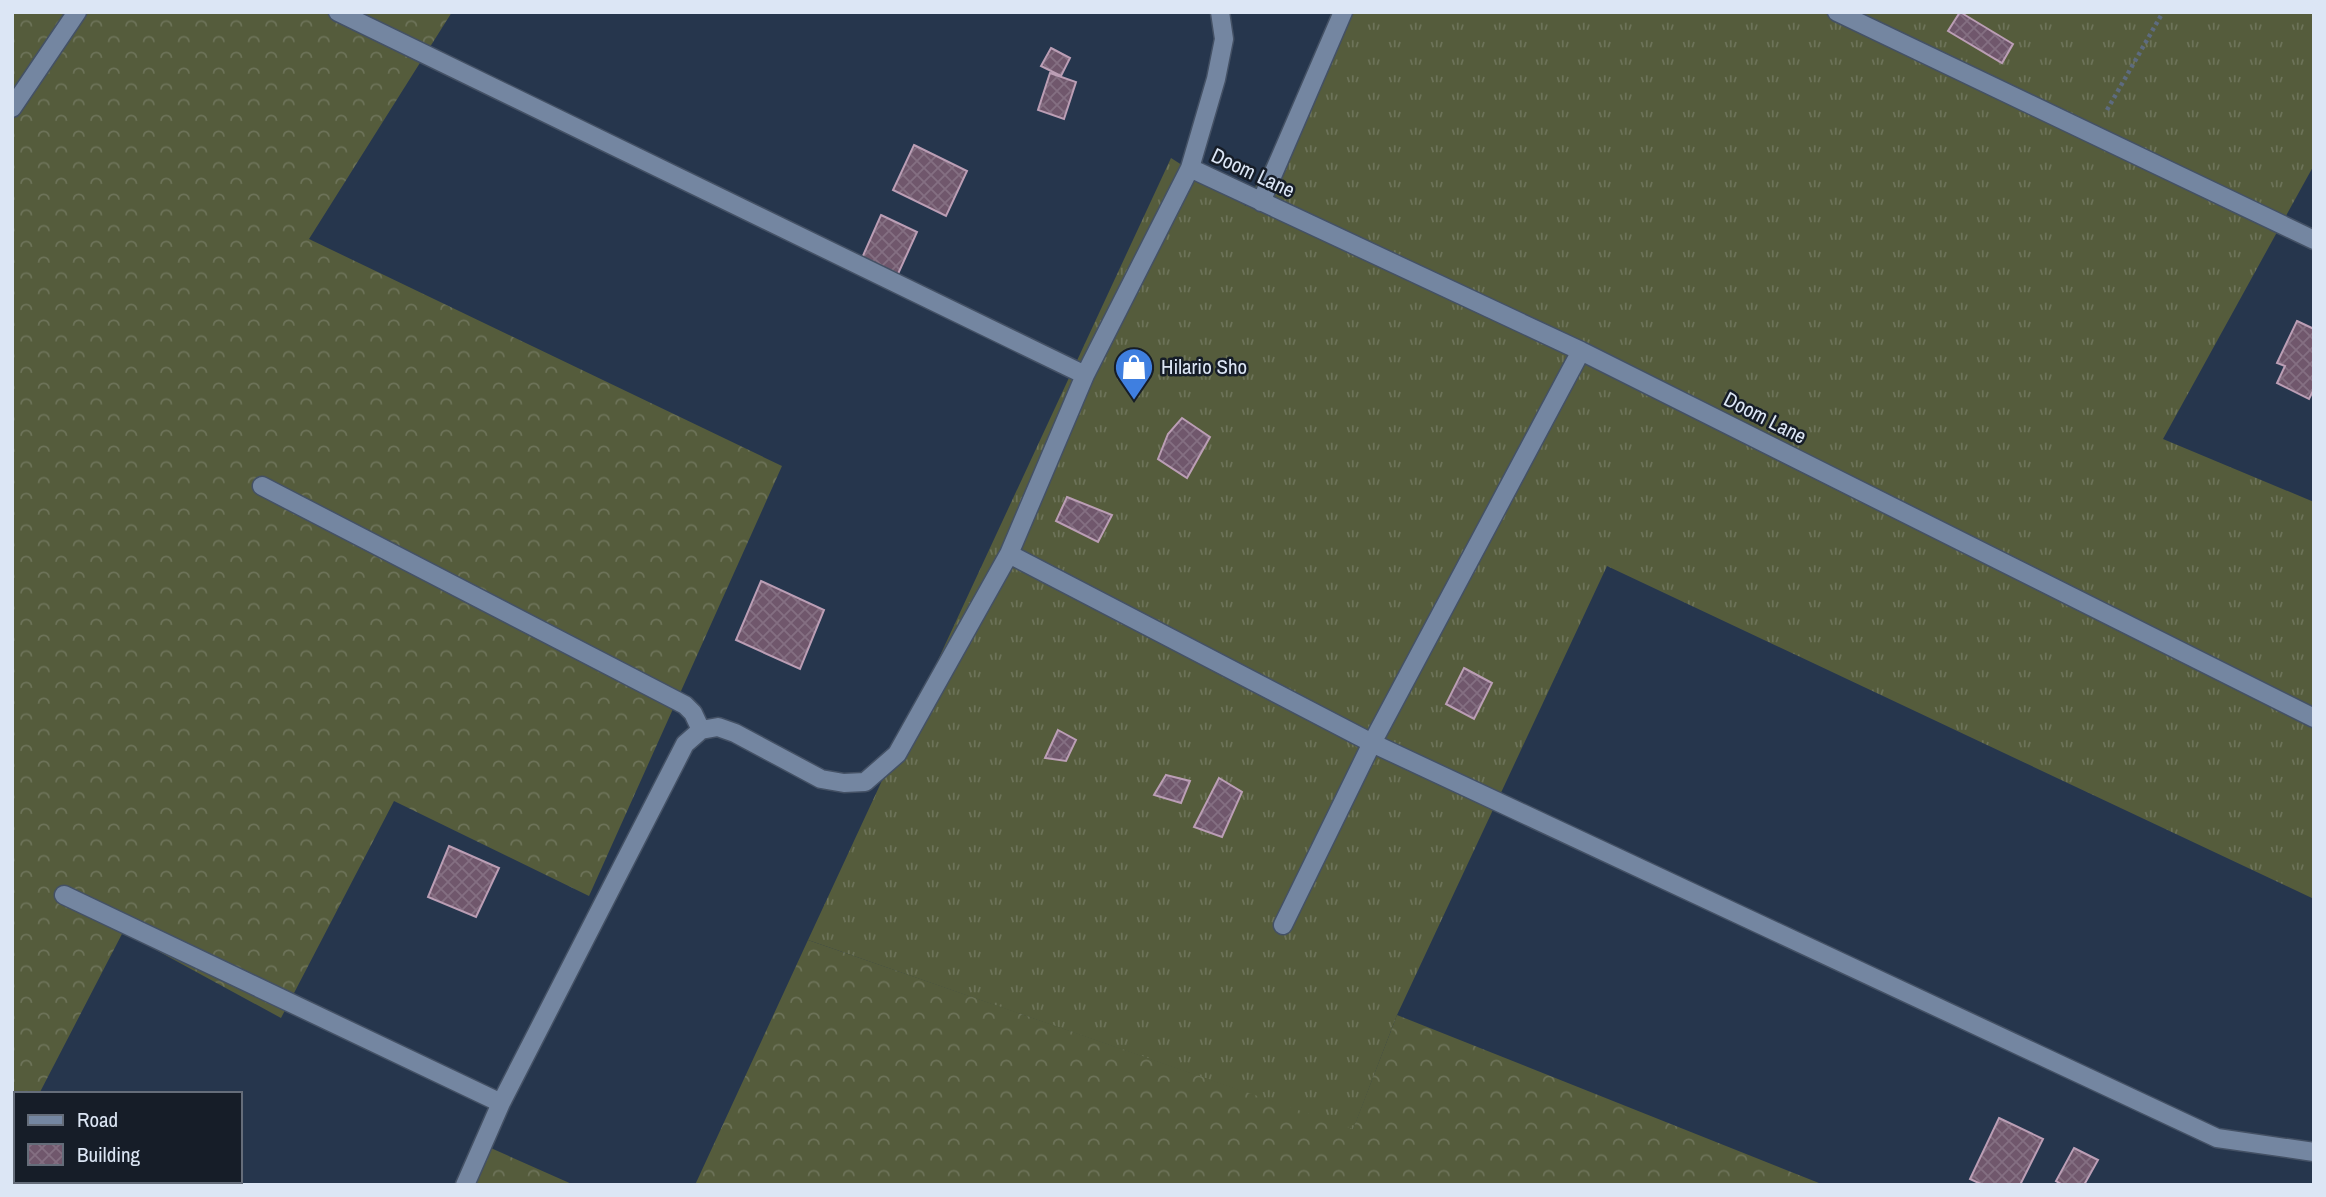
<svg xmlns="http://www.w3.org/2000/svg" width="2326" height="1197" viewBox="0 0 2326 1197" font-family="'Archivo Narrow',sans-serif">
	<defs>
		<pattern id="grass-tufts" width="24" height="20" patternUnits="userSpaceOnUse" patternTransform="scale(1.75)"><rect width="24" height="20" fill="#555c3c"/><path d="M3 7l-1-3M5 7V3M7 7l1-3M15 17l-1-3M17 17v-4M19 17l1-3" fill="none" stroke="#6d7359"/></pattern>
		<pattern id="forest-crowns" width="20" height="18" patternUnits="userSpaceOnUse" patternTransform="scale(1.75)"><rect width="20" height="18" fill="#555c3c"/><path d="M2 6a3 3 0 1 1 6 0M12 15a3 3 0 1 1 6 0" fill="none" stroke="#6d7359"/></pattern>
		<pattern id="building-cross-hatch" width="8" height="8" patternUnits="userSpaceOnUse" patternTransform="scale(1.75)"><rect width="8" height="8" fill="#70576c"/><path d="M0 0l8 8M0 8l8-8" fill="none" stroke="#846f82"/></pattern>
	</defs>
	<rect width="100%" height="100%" fill="#26364d"/>
	<path fill="url(#grass-tufts)" d="M1339,12H2314V165L2163,439L2314,502V899L1607,566L1397,1015L1353,1130L808,940L1171,158L1246,206Z"/>
	<path fill="url(#forest-crowns)" d="M12,12H452L309,239L782,466L589,896L394,801L281,1018L123,932L39,1094H16V1139L12,1146Z
		M808,940L1353,1129L1397,1015L1824,1185H695Z
		M475,1141L574,1185H455Z"/>
	<path fill="url(#building-cross-hatch)" stroke="#bb9eb5" stroke-width="2" d="M1960,12L2013,44L2002,63L1948,31Z
		M1051,48L1070,58L1061,76L1041,66Z
		M1050,73L1076,82L1064,119L1038,110Z
		M914,145L967,171L946,216L893,190Z
		M881,215L917,232L898,274L862,258Z
		M2297,321L2314,329V389L2309,399L2277,383L2285,366L2277,363Z
		M1182,418L1210,437L1187,478L1158,459L1168,434Z
		M1067,497L1112,515L1098,542L1056,521Z
		M761,581L824,610L800,669L736,640Z
		M1464,668L1492,683L1474,719L1446,704Z
		M1058,730L1076,740L1066,761L1045,758Z
		M1166,775L1190,781L1181,803L1154,795Z
		M1219,778L1242,792L1222,837L1194,827Z
		M449,846L499,868L476,917L428,897Z
		M1999,1118L2043,1139L2020,1185H1983L1970,1179Z
		M2074,1148L2098,1160L2084,1185H2063L2056,1181Z"/>
	<g fill="none" stroke-linecap="round" stroke-linejoin="round">
		<g stroke="#445165" stroke-width="21">
			<path id="minor" d="M338,12L1085,375
				M1837,12L2314,240
				M12,108L77,12
				M1190,168L1581,351L2314,718
				M1261,202L1343,12
				M262,486L685,705L693,713L701,730
				M1009,554L1372,743L2217,1138L2314,1152
				M64,895L501,1103
				M1283,925L1372,743L1581,351
				M465,1185L501,1103L685,744L701,730L718,727L735,733L821,779L844,783L865,782L897,754L1009,554L1085,375L1190,168L1216,79L1224,39L1220,12"/>
		</g>
		<path stroke="#5d6b7f" stroke-width="4.5" stroke-dasharray="3.5 3.5" stroke-linecap="butt" d="M2107,110L2163,12"/>
		<use href="#minor" stroke="#7486a1" stroke-width="18"/>
	</g>
	<defs>
		<g id="shop-pin" transform="scale(2.0125)"><path d="M0 17L-7.5 6A9.5 9.5 0 1 1 7.5 6Z" fill="#3f7fe0" stroke="#161d28"/><path d="M-5-2.5h2.3a2.7 3.5 0 0 1 5.4 0H5L5.5 6h-11ZM-1.5-2.5h3a1.5 2.3 0 0 0-3 0Z" fill="#fff"/></g>
	</defs>
	<g fill-rule="evenodd">
		<use href="#shop-pin" x="1134" y="367"/>
	</g>
	<g text-anchor="middle" stroke-width="5" stroke-linejoin="round" paint-order="stroke">
		<g font-size="21" fill="#dce6f5" stroke="#161d28">
			<text transform="translate(1253 173) rotate(25)" y="7">Doom Lane</text>
			<text transform="translate(1765 418) rotate(27)" y="7">Doom Lane</text>
		</g>
		<g font-size="21" fill="#dce6f5" stroke="#161d28" text-anchor="start">
			<text x="1161" y="374">Hilario Sho</text>
		</g>
	</g>
	<rect width="2326" height="1197" fill="none" stroke="#dce6f5" stroke-width="28"/>
	<rect x="14" y="1092" width="228" height="91" fill="#161d28" stroke="#656d7a" stroke-width="2"/>
	<rect x="28" y="1115" width="35" height="10" fill="#7486a1" stroke="#656d7a" stroke-width="2"/>
	<text x="77" y="1127" font-size="21" fill="#dce6f5">Road</text>
	<rect x="28" y="1144" width="35" height="21" fill="url(#building-cross-hatch)" stroke="#656d7a" stroke-width="2"/>
	<text x="77" y="1162" font-size="21" fill="#dce6f5">Building</text>
</svg>
